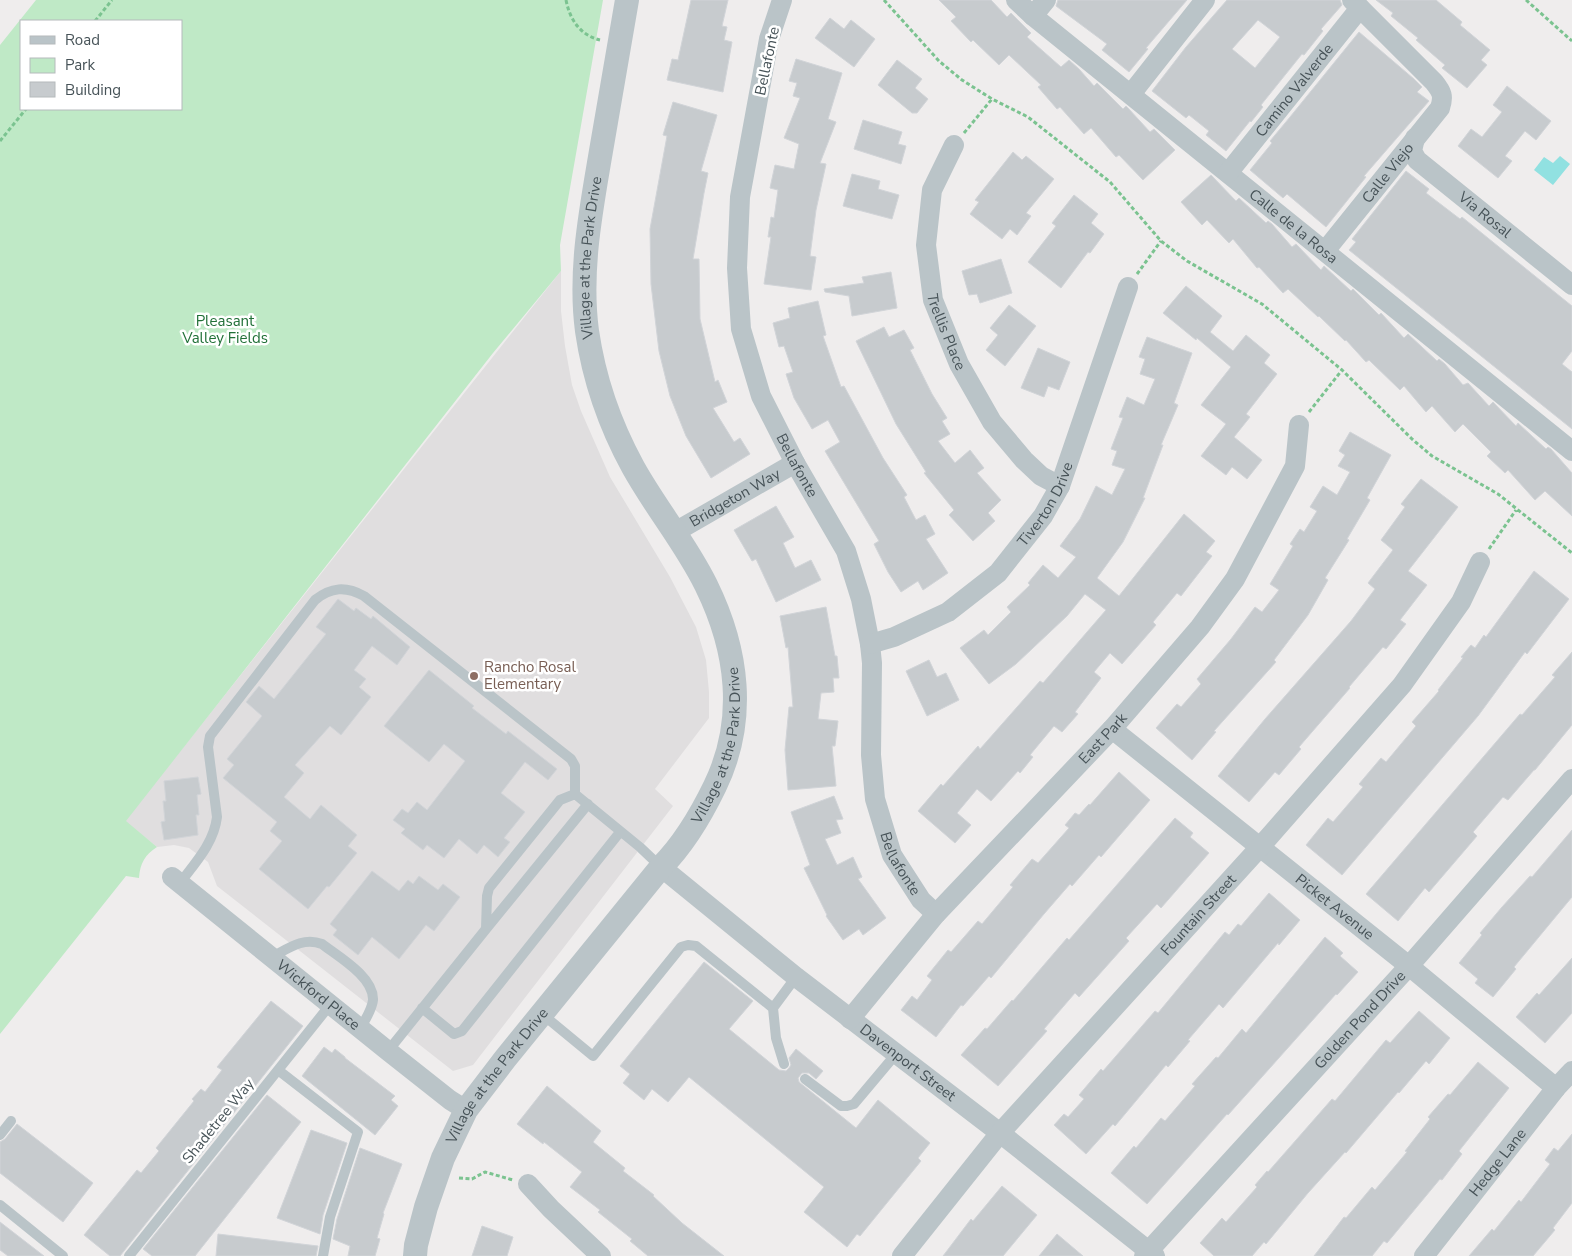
<svg xmlns="http://www.w3.org/2000/svg" width="1572" height="1256" viewBox="0 0 1572 1256" font-family="'Nunito Sans',sans-serif">
	<rect width="100%" height="100%" fill="#efeded"/>
	<path fill="#e0dedf" d="M561,271V311L565,346L572,385L581,411L610,477L670,577L696,627L706,660L709,692V718L655,789L673,806L473,1065L453,1071L217,886L208,862L189,848L174,845L157,847L125,821Z"/>
	<path fill="#bfe9c6" fill-rule="evenodd" d="M36,0H603L560,245L561,271L493,353L126,821L157,847C145,855 140,863 139,878L126,876L0,1034V45ZM181,21V109H21V21Z"/>
	<path fill="#91e1e1" d="M1560,156L1570,164L1553,185L1534,170L1544,157L1553,163Z"/>
	<path fill="#c7cbce" stroke="#d1d4d8" fill-rule="evenodd" d="M691,0H728L722,26L727,27L724,40L732,42L723,92L667,80L672,59L678,60Z
		M939,0H991L1007,17L1011,13L1031,33L1027,37L1061,67L1069,60L1079,69L1094,86L1097,83L1123,109L1126,106L1128,108L1150,132L1154,129L1175,150L1143,180L1119,155L1116,157L1091,128L1084,134L1060,107L1057,109L1038,87L1041,85L1009,55L999,65L973,40L971,42L951,21L956,17Z
		M1058,0H1187L1146,48L1148,49L1129,72L1102,50L1107,44L1056,6Z
		M1227,0H1340L1342,5L1321,29L1323,31L1304,55L1302,54L1261,105L1263,107L1251,122L1250,121L1226,151L1206,135L1209,131L1189,115L1186,118L1152,91L1186,47ZM1258,20L1280,37L1255,68L1232,49Z
		M1376,0H1436L1462,22L1460,25L1490,50L1481,60L1487,65L1467,88L1442,68L1445,65L1416,40L1418,38L1391,16L1393,13Z
		M830,18L844,29L851,20L875,39L854,67L815,38Z
		M1359,32L1414,79L1422,87L1417,92L1429,101L1364,176L1366,177L1326,227L1287,194L1283,198L1250,170L1272,143L1270,141L1290,117Z
		M796,59L842,73L828,119L836,122L820,163L826,164L816,210L810,256L816,257L811,290L764,284L771,237H768L771,217L774,218L778,190L770,188L775,165L794,169L799,144L784,138L800,98L793,96L797,83L789,81Z
		M897,60L922,79L915,88L928,99L917,113H912L878,85Z
		M1507,86L1551,121L1536,140L1525,131L1505,156L1512,161L1498,178L1458,146L1471,129L1482,137L1502,112L1493,105Z
		M673,102L717,115L701,171L708,173L704,193L693,259H699L700,319L715,382L718,380L727,402L713,408L734,442L740,438L750,454L711,478L686,436L670,396L659,351L651,284L650,229L667,136L663,135Z
		M863,120L902,132L898,144L906,146L901,164L854,149Z
		M1013,152L1022,160L1026,156L1054,179L1026,213L1031,216L1017,235L1010,229L1002,239L970,214L979,202L975,200Z
		M1406,171L1429,189L1426,193L1460,219L1462,217L1572,306V351L1562,364L1572,372V429L1349,250L1356,242L1352,239Z
		M852,174L880,181L878,189L899,195L892,219L843,206Z
		M1211,175L1236,201L1239,198L1266,223L1268,221L1272,224L1292,247L1296,244L1321,270L1324,266L1351,291L1353,289L1379,315L1381,313L1404,338L1408,334L1437,361L1439,359L1445,364L1463,385L1468,383L1489,406L1493,402L1516,426L1518,423L1546,449L1548,447L1551,449L1572,473V516L1545,491L1535,500L1508,470L1505,473L1487,456L1491,452L1463,424L1455,432L1432,406L1426,412L1404,386L1400,390L1369,360L1366,362L1346,340L1345,341L1319,316L1318,317L1288,289L1283,293L1259,267L1257,268L1233,239L1229,243L1207,220L1202,225L1181,202Z
		M1074,195L1098,214L1091,223L1104,234L1090,253L1088,252L1061,288L1028,262L1056,226L1052,223Z
		M1001,259L1012,293L980,303L977,294L969,295L962,271Z
		M891,272L897,308L852,316L849,296L825,292L824,289L864,283L862,277Z
		M1186,286L1222,316L1210,332L1233,351L1246,335L1270,355L1264,363L1277,374L1246,414L1250,417L1234,437L1262,460L1247,479L1232,467L1226,475L1201,456L1226,424L1201,405L1231,367L1197,338L1196,340L1163,313Z
		M818,301L826,335L823,336L841,387L844,386L883,458L907,495L904,497L916,520L925,515L935,534L926,539L948,573L923,590L918,581L901,592L888,572L874,544L879,541L825,451L840,442L828,420L812,429L794,398L786,374L793,372L784,346L779,347L773,323L790,318L788,308Z
		M1009,305L1036,326L1005,366L986,350L998,335L990,328Z
		M884,327L889,337L904,330L914,348L910,350L932,394L947,418L942,421L950,434L938,441L955,463L970,450L984,468L977,473L1001,500L988,513L995,521L973,541L949,515L954,510L924,473L926,472L896,424L856,341Z
		M1147,337L1192,353L1174,403L1178,405L1161,445H1163L1143,498H1145L1123,542L1097,578L1119,596L1184,514L1215,541L1206,552L1212,556L1181,596L1177,593L1153,622L1156,625L1122,664L1110,653L1094,672L1101,678L1075,712L1078,714L1062,732L1054,726L1030,755L1033,757L1020,773L1018,771L991,801L977,789L957,813L971,825L955,843L918,811L941,784L943,786L978,746L980,749L1040,681L1043,683L1106,610L1085,594L1067,616L1016,664L989,684L960,648L984,630L988,635L1011,612L1007,607L1030,585L1028,583L1043,565L1058,578L1076,557L1060,546L1080,519L1096,486L1112,495L1125,469L1112,465L1117,451L1111,449L1123,418L1119,417L1127,397L1144,405L1155,379L1140,374L1145,359L1139,357Z
		M1038,348L1070,362L1059,390L1048,386L1044,397L1021,388Z
		M1350,432L1391,455L1367,498L1370,500L1347,539L1349,540L1325,578L1328,580L1308,615L1274,660L1276,662L1214,731L1216,732L1192,760L1156,728L1177,704L1181,707L1201,684L1197,679L1231,639L1255,607L1262,612L1279,590L1270,584L1293,546L1290,544L1300,529L1304,532L1317,511L1310,507L1323,486L1337,495L1350,472L1338,466L1345,455L1339,451Z
		M1421,479L1458,507L1408,571L1427,585L1400,620L1406,624L1386,649L1383,647L1349,687L1350,688L1299,747L1301,749L1279,775L1275,772L1249,802L1218,776L1265,719L1351,621L1375,589L1368,583L1393,550L1381,540L1405,507L1401,504Z
		M776,506L794,537L783,543L795,568L811,560L821,580L776,602L756,559L752,561L734,530Z
		M1534,571L1569,599L1527,654L1525,652L1478,716L1342,875L1306,845L1328,818L1333,822L1363,787L1359,784L1381,758L1386,762L1416,726L1412,722L1439,691L1438,690L1463,658L1461,657L1471,645L1475,648L1484,635L1486,637Z
		M338,599L354,611L356,608L371,619L373,616L410,647L397,665L372,646L354,670L366,679L359,687L371,697L341,735L330,726L295,765L304,773L284,797L310,819L321,805L357,835L348,846L357,853L329,887L327,886L308,909L259,869L282,841L270,831L277,822L223,778L234,765L227,759L262,716L246,702L259,686L274,699L326,634L316,627Z
		M826,607L835,656H837L839,678H833L834,692L821,693L818,719L838,721L835,746H832L836,786L788,790L785,750L789,707H793L788,647L786,648L780,616Z
		M1572,652V725L1535,770H1534L1508,800L1503,797L1473,832L1477,836L1429,892L1425,888L1398,921L1366,894L1520,714L1522,715L1555,677L1552,675Z
		M929,660L937,677L946,673L959,700L927,716L906,671Z
		M429,670L474,706L472,708L506,734L508,731L557,769L548,780L525,762L501,793L525,812L504,838L510,842L498,857L484,845L477,854L459,839L444,858L427,845L423,850L401,833L405,829L393,820L402,809L408,813L417,802L427,810L465,761L444,744L429,762L384,726Z
		M1119,772L1150,800L1101,857L1099,855L1072,886L1070,884L1044,914L991,978L989,976L963,1006L961,1005L936,1037L901,1010L912,996L917,1000L932,980L927,976L948,950L951,952L978,921L982,924L1013,887L1010,885L1032,859L1038,863L1069,828L1065,825L1075,813L1079,815L1089,804L1090,805Z
		M198,777L201,794L197,795L199,815H196L198,835L164,840L161,822L165,821L163,801H166L164,781Z
		M834,796L843,819L836,820L841,833L825,839L837,865L853,857L862,877L858,879L886,918L863,935L859,929L843,940L826,916L827,915L804,868L810,865L791,812Z
		M1175,818L1193,833L1190,837L1209,853L1161,908L1157,904L1126,938L1129,941L1079,997L1075,993L1044,1029L1047,1031L998,1086L961,1055L985,1028L987,1029L1012,1000L1013,1001L1067,938L1069,940Z
		M1572,830V897L1514,967L1516,969L1493,997L1475,983L1478,979L1459,963L1482,935L1480,933L1502,907L1530,876L1532,877Z
		M372,871L399,891L408,880L413,884L419,876L438,890L443,884L460,897L434,931L426,925L399,959L372,937L358,955L333,935L337,930L330,924Z
		M1269,893L1300,920L1279,945L1278,943L1223,1008L1219,1004L1188,1040L1190,1041L1168,1067L1166,1065L1115,1126L1113,1124L1086,1154L1054,1125L1064,1114L1068,1117L1084,1099L1079,1095L1101,1069L1103,1071L1155,1011L1158,1013L1225,932L1229,935L1238,924L1241,926Z
		M1325,937L1343,953L1340,956L1358,972L1337,995L1336,994L1228,1115L1227,1114L1147,1204L1111,1173L1134,1146L1136,1148L1161,1118L1165,1121L1195,1086L1192,1084L1216,1057L1218,1058L1242,1029L1246,1033Z
		M1572,958V1013L1545,1043L1516,1017L1537,993L1539,995Z
		M704,962L753,1001L729,1029L779,1070L786,1071L789,1068L791,1065L789,1058L796,1049L823,1071L816,1079L809,1073H802L798,1078L799,1082L856,1128L878,1100L930,1143L918,1158L921,1161L860,1236L857,1234L847,1247L804,1212L824,1187L689,1077L668,1102L652,1089L644,1100L623,1083L630,1074L620,1066Z
		M271,1001L303,1026L120,1256H110L84,1235L137,1170L141,1173L159,1151L156,1148L194,1101L192,1099L201,1089L205,1092L222,1070L217,1067Z
		M1419,1011L1450,1038L1429,1064L1426,1061L1399,1093L1398,1092L1346,1153L1345,1152L1308,1193L1266,1244L1264,1242L1252,1256H1214L1200,1243L1222,1218L1226,1222L1257,1187L1255,1185L1267,1171L1268,1172L1332,1099L1335,1101L1386,1040L1390,1043Z
		M324,1047L332,1053L335,1049L345,1057V1058L395,1096L391,1100L398,1106L375,1135L302,1076Z
		M1478,1062L1509,1088L1459,1151L1462,1154L1442,1180L1440,1179L1387,1243L1384,1241L1372,1256H1314L1344,1217L1346,1218L1372,1187L1375,1190L1407,1152L1405,1151L1430,1119L1428,1117L1448,1094L1450,1095Z
		M547,1086L601,1131L593,1142L625,1168L623,1171L654,1195L653,1196L682,1223L724,1256H648L630,1241L632,1239L598,1212L600,1210L570,1187L582,1172L544,1142L543,1144L517,1124Z
		M267,1095L301,1122L195,1256H152L143,1249Z
		M17,1124L93,1183L63,1222L0,1173V1142L5,1139Z
		M311,1130L347,1143L323,1215L320,1234L277,1218Z
		M1572,1134V1203L1553,1228L1555,1230L1533,1256H1469L1492,1229L1494,1231L1519,1200L1521,1202L1550,1164L1545,1160L1554,1148L1558,1151Z
		M360,1148L402,1164L383,1213L384,1214L377,1238L380,1239L375,1256H348L350,1246L333,1239L337,1219Z
		M1002,1186L1037,1215L1003,1256H943L971,1219L973,1221Z
		M0,1222L44,1256H8L0,1250Z
		M482,1226L513,1237L507,1256H472Z
		M218,1234L318,1246L316,1256H216Z
		M1057,1234L1083,1256H1039Z"/>
	<g fill="none" stroke-linecap="round" stroke-linejoin="round">
		<path stroke="#7bc390" stroke-width="3" stroke-dasharray="4 2.5" stroke-linecap="butt" d="M566,0C570,20 580,35 600,40
			M884,0L939,61L962,80L992,99L1028,117L1110,182L1161,241L1187,261L1262,304L1342,370L1412,439L1432,456L1498,494L1572,553
			M1526,0L1572,41
			M95,21L112,0
			M964,133L992,99
			M0,141L26,109
			M1137,274L1161,241
			M1309,412L1342,370
			M1489,549L1516,510
			M459,1178L472,1179L485,1172L513,1180"/>
		<path stroke="#bac4c8" stroke-width="10" d="M180,883C195,863 214,843 217,817L208,747L210,736L315,600C331,587 346,586 364,596L571,759L575,766V794
			M486,929L588,804
			M272,957C289,948 303,937 322,944C339,957 374,977 373,1000C372,1010 365,1020 360,1029
			M422,1008L454,1034L462,1031L620,832
			M773,1008L776,1038L784,1064
			M542,1014L593,1056L681,947L688,945L696,946L773,1008L796,977
			M388,1051L486,929L487,896L489,888L560,800L575,794L641,848L661,867
			M278,1070L358,1132L330,1217L323,1256
			M805,1079L841,1106H847L854,1104L896,1054
			M0,1135L11,1121
			M0,1205L63,1256
			M129,1256L330,1005"/>
		<g stroke="#bac4c8" stroke-width="20">
			<path id="s1" d="M782,0L769,39L740,197L737,268L741,329L761,396L795,463L846,551L861,599L870,644L872,663L871,755L875,799L892,855L921,900L936,914"/>
			<path id="s2" d="M1016,0L1033,16L1572,451"/>
			<path d="M1033,16L1046,0"/>
			<path d="M1131,94L1205,0"/>
			<path id="s3" d="M1415,138L1412,151L1417,160L1572,285"/>
			<path id="s4" d="M954,145L932,190L926,245L933,300L959,364L992,422L1024,460L1041,476L1060,486"/>
			<path id="s5" d="M1228,173L1360,8"/>
			<path id="s6" d="M1325,251L1440,108C1444,96 1442,92 1434,82L1352,0"/>
			<path id="s7" d="M675,532L795,463"/>
			<path id="s8" d="M870,644L894,637L948,612L998,573L1043,516L1060,486L1128,287"/>
			<path id="s9" d="M1112,729L1409,966L1556,1088"/>
			<path id="s10" d="M661,867L796,977L1000,1133L1155,1256"/>
			<path id="s11" d="M172,877L388,1051L450,1100L466,1110"/>
			<path id="s12" d="M850,1019L936,914L1112,729L1200,627L1235,579L1295,466L1299,425"/>
			<path d="M528,1184L551,1209L601,1256"/>
			<path id="s13" d="M902,1256L1000,1133L1260,847L1402,685L1461,602L1480,562"/>
			<path id="s14" d="M1144,1256L1409,966L1572,779"/>
			<path id="s15" d="M1424,1256L1556,1088L1572,1071"/>
		</g>
		<path stroke="#bac4c8" stroke-width="24" id="s16" d="M415,1256L416,1245L426,1207L443,1158L466,1110L505,1059L661,867C684,844 701,815 715,786C747,720 738,650 706,585C686,544 655,507 633,467C610,425 594,379 587,331C579,271 591,210 601,151C610,101 618,50 627,0"/>
	</g>
	<circle fill="#8d6e63" stroke="#fff" stroke-width="2" cx="474" cy="676" r="5"/>
	<g text-anchor="middle" stroke-width="5" stroke-linejoin="round" paint-order="stroke">
		<g font-size="15" fill="#475358" stroke="#fff">
			<text transform="translate(767 61) rotate(-78)" y="5">Bellafonte</text>
			<text dy="5" stroke="none"><textPath href="#s5" startOffset="106">Camino Valverde</textPath></text>
			<text dy="5" stroke="none"><textPath href="#s6" startOffset="100">Calle Viejo</textPath></text>
			<text dy="5" stroke="none"><textPath href="#s3" startOffset="111">Via Rosal</textPath></text>
			<text dy="5" stroke="none"><textPath href="#s2" startOffset="358">Calle de la Rosa</textPath></text>
			<text dy="5" stroke="none"><textPath href="#s16" startOffset="1130">Village at the Park Drive</textPath></text>
			<text dy="5" stroke="none"><textPath href="#s4" startOffset="195">Trellis Place</textPath></text>
			<text dy="5" stroke="none"><textPath href="#s1" startOffset="482">Bellafonte</textPath></text>
			<text dy="5" stroke="none"><textPath href="#s7" startOffset="69">Bridgeton Way</textPath></text>
			<text dy="5" stroke="none"><textPath href="#s8" startOffset="232">Tiverton Drive</textPath></text>
			<text dy="5" stroke="none"><textPath href="#s12" startOffset="378">East Park</textPath></text>
			<text dy="5" stroke="none"><textPath href="#s16" startOffset="605">Village at the Park Drive</textPath></text>
			<text dy="5" stroke="none"><textPath href="#s1" startOffset="902">Bellafonte</textPath></text>
			<text dy="5" stroke="none"><textPath href="#s9" startOffset="285">Picket Avenue</textPath></text>
			<text dy="5" stroke="none"><textPath href="#s13" startOffset="452">Fountain Street</textPath></text>
			<text dy="5" stroke="none"><textPath href="#s11" startOffset="188">Wickford Place</textPath></text>
			<text dy="5" stroke="none"><textPath href="#s14" startOffset="320">Golden Pond Drive</textPath></text>
			<text dy="5" stroke="none"><textPath href="#s10" startOffset="315">Davenport Street</textPath></text>
			<text dy="5" stroke="none"><textPath href="#s16" startOffset="201">Village at the Park Drive</textPath></text>
			<text transform="translate(218 1121) rotate(-51)" y="5">Shadetree Way</text>
			<text dy="5" stroke="none"><textPath href="#s15" startOffset="119">Hedge Lane</textPath></text>
		</g>
		<g font-size="15" fill="#217038" stroke="#fff">
			<text x="225" y="326">Pleasant<tspan x="225" dy="17">Valley Fields</tspan></text>
		</g>
		<g font-size="15" fill="#785e54" stroke="#fff" text-anchor="start">
			<text x="484" y="672">Rancho Rosal<tspan x="484" dy="17">Elementary</tspan></text>
		</g>
	</g>
	<rect x="20" y="20" width="162" height="90" fill="#ffffff" stroke="#b5babc"/>
	<rect x="30" y="36" width="25" height="8" fill="#bac4c8" stroke="#b5babc"/>
	<text x="65" y="45" font-size="15" fill="#475358">Road</text>
	<rect x="30" y="58" width="25" height="15" fill="#bfe9c6" stroke="#b5babc"/>
	<text x="65" y="70" font-size="15" fill="#475358">Park</text>
	<rect x="30" y="82" width="25" height="15" fill="#c7cbce" stroke="#b5babc"/>
	<text x="65" y="95" font-size="15" fill="#475358">Building</text>
</svg>
